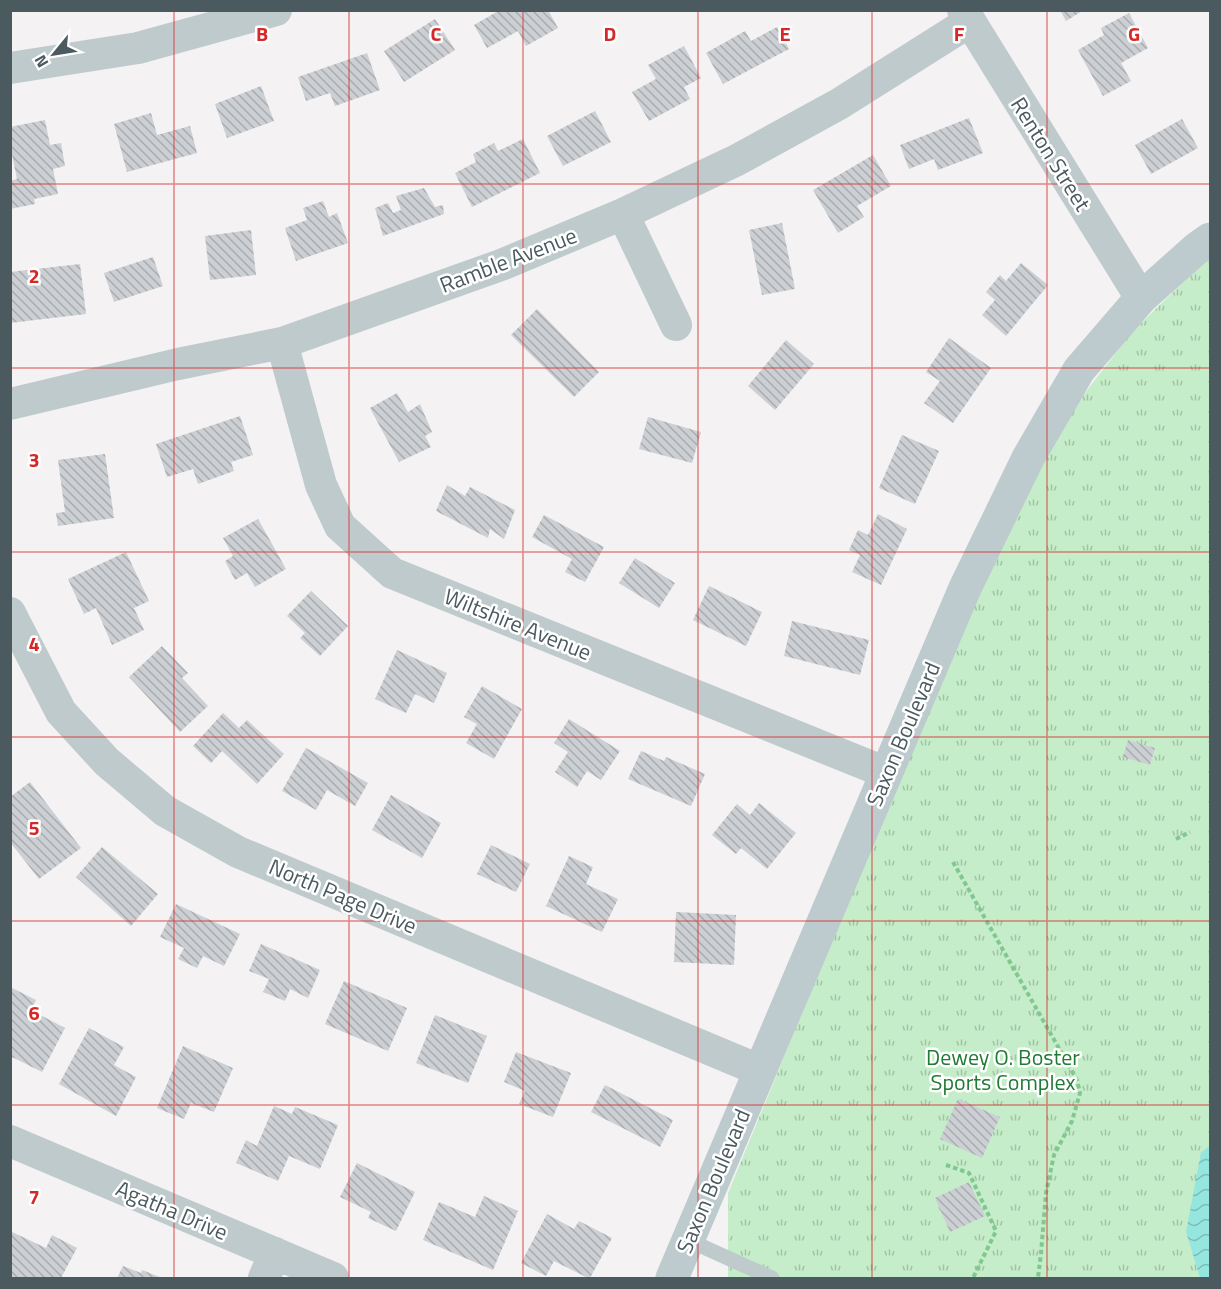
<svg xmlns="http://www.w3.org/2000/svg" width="1221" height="1289" viewBox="0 0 1221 1289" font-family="'Titillium Web',sans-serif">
	<defs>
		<pattern id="park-tufts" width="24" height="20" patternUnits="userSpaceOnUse" patternTransform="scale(1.5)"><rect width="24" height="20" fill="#c5edc9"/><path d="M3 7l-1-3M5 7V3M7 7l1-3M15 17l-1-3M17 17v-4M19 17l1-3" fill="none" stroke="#a2c3a6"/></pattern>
		<pattern id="water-waves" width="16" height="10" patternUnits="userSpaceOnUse" patternTransform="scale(1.5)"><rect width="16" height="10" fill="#96e6e0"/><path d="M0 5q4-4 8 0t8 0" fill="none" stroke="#7cbdb9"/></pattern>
		<pattern id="building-back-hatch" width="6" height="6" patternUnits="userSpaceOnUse" patternTransform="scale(1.5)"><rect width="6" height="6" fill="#ccd0d4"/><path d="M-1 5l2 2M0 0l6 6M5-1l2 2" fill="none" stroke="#a8acaf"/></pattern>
	</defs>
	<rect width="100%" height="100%" fill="#f4f2f3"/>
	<path fill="url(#park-tufts)" d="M1210,259V1278H728V1193L824,960L992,562L1064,420L1132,332L1201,265Z"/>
	<path fill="url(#water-waves)" d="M1210,1146V1278H1200L1186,1232L1201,1152Z"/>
	<path fill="url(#building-back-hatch)" d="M500,10H548L558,28L526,46L518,31L487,48L474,25Z
		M1060,10H1084L1066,21Z
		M1129,13L1148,48L1121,63L1131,81L1103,96L1078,50L1104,35L1101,28Z
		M435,19L455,50L404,82L384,51Z
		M777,27L789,49L723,84L706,53L745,31L751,41Z
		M684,46L701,78L684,87L690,99L649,121L632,92L656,79L648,65Z
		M367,53L380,90L335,106L330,93L306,101L298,77Z
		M261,86L274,121L227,138L215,104Z
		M595,111L611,142L563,166L547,136Z
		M151,113L157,135L190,126L197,153L127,172L114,124Z
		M969,118L983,153L938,170L934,159L909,169L900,145Z
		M1182,119L1198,148L1151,174L1135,145Z
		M45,120L50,145L61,143L65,166L53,169L58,194L34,199L35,204L10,209V181L17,179L10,145V127Z
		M523,139L540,173L472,207L455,173L476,162L473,154L494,143L498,151Z
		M873,155L891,186L857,206L864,217L838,233L813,190Z
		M424,188L435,207L443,205L444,214L383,236L375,208L388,203L393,213L401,210L396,196Z
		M323,201L329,217L337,213L348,243L296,261L285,228L307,220L303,208Z
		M782,223L795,289L762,295L749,230Z
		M251,230L256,275L210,280L205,236Z
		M153,257L163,286L114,302L104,273Z
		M1021,263L1048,285L1006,336L982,315L995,300L986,292L1000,275L1006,281Z
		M80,264L86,314L10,323V272Z
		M537,309L599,372L574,397L511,335Z
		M949,338L991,368L953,423L924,403L940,381L926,372Z
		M786,340L814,364L775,410L748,386Z
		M397,393L408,412L420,404L432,432L425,436L431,447L399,462L370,408Z
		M240,416L253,455L231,462L234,471L198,484L193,469L167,477L156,444Z
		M648,417L701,432L692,463L639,449Z
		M902,435L939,451L915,504L879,488Z
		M105,454L114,518L58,526L56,513L65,512L58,460Z
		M447,485L465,496L470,487L515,510L504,539L490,529L488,538L436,511Z
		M878,514L907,529L881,585L852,572L860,555L849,550L858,530L868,535Z
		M544,515L604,547L585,582L565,572L572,559L532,537Z
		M258,519L286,569L255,587L247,573L235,580L225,561L233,556L223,538Z
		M126,552L149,601L134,608L144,630L112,645L96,608L84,614L68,579Z
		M635,558L675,583L659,608L619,583Z
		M709,586L762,612L746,646L693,620Z
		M311,591L348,626L320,656L300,638L305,633L287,616Z
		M792,621L869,640L860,675L784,656Z
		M162,646L188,673L182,678L208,706L180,732L129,677Z
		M397,650L447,673L434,703L415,694L406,713L375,699Z
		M482,686L522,709L494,759L466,743L477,724L464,717Z
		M223,713L239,728L247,720L284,754L257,784L222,751L211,763L193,746Z
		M569,719L620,751L601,780L587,771L577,787L555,772L568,752L554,743Z
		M1128,740L1155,748L1150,765L1123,757Z
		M306,748L368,783L355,806L327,790L316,810L282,791Z
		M641,751L664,761L666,757L705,774L691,806L628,779Z
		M30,782L81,848L39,879L10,842V797Z
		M391,795L441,823L422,858L372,830Z
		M759,803L796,833L767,869L741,848L736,854L712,835L737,804L750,815Z
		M491,845L530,864L516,892L477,874Z
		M102,847L158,894L131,926L76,877Z
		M569,856L593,867L586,884L618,899L602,932L546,906Z
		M176,904L240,934L224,966L203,956L197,968L178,959L184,948L160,937Z
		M676,912L736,915L734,965L674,962Z
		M261,944L320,970L308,998L290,989L285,1001L263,992L269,979L249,971Z
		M344,981L407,1008L388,1051L325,1024Z
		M10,987L36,1000L31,1010L65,1028L42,1072L10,1056Z
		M435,1015L487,1036L468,1083L416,1063Z
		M89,1028L124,1047L114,1065L136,1077L116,1116L59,1084Z
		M183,1046L233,1068L214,1112L191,1103L184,1119L157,1108Z
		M516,1052L571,1073L553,1117L519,1104L525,1091L504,1082Z
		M605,1085L673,1120L660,1147L591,1112Z
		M958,1099L1000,1117L982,1158L940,1139Z
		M274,1106L292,1114L295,1107L338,1125L320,1169L289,1156L278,1181L236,1163L246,1140L257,1146Z
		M357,1163L415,1192L396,1231L368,1218L371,1212L340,1197Z
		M969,1182L985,1216L950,1232L935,1198Z
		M484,1196L518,1211L493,1270L423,1240L439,1202L475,1217Z
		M547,1214L574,1229L579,1221L612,1238L590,1278H588L554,1261L546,1276L521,1263Z
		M10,1231L46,1248L52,1235L77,1248L61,1278H10Z
		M123,1266L141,1273L142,1270L162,1278H117Z"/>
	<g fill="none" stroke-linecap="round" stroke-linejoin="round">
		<path stroke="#80c890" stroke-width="4" stroke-dasharray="4.5 3" stroke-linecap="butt" d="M1176,839L1190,832
			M953,862L1077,1080L1080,1093L1072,1121L1054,1155L1046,1193L1041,1253L1038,1278
			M946,1165L969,1173L996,1231L973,1278"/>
		<path stroke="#bfcacd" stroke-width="15" d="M688,1240L772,1278"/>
		<path stroke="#bfcacd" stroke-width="32" d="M963,10L1141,298
			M10,68L138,48L276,10
			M623,214L676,325
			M282,343L321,485L340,526L392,573L887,773
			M10,404L178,364L282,343L501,265L623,214L737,160L839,104L969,22
			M10,613L61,712L107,762L165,811L238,852L759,1070
			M10,1141L333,1278
			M264,1278L275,1253"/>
		<path stroke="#bdcace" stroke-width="33" d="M672,1278L965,588L1028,458L1079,370L1141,298L1196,249L1210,239"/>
	</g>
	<path fill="none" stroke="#d62828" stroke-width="1.5" stroke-opacity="0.55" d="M174,10V1278M349,10V1278M523,10V1278M698,10V1278M872,10V1278M1047,10V1278M10,184H1210M10,368H1210M10,552H1210M10,737H1210M10,921H1210M10,1105H1210"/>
	<g text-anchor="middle" stroke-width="5" stroke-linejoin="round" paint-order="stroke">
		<g font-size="22" fill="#4b5a5e" stroke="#fff">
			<text transform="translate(1051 154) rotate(58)" y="8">Renton Street</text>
			<text transform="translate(508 260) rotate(-21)" y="8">Ramble Avenue</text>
			<text transform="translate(518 624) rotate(22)" y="8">Wiltshire Avenue</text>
			<text transform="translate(903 734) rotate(-67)" y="8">Saxon Boulevard</text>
			<text transform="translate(343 896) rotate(23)" y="8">North Page Drive</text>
			<text transform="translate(713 1181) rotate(-67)" y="8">Saxon Boulevard</text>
			<text transform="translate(172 1210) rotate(23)" y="8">Agatha Drive</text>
		</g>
		<g font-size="22" fill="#207b34" stroke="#fff">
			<text x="1003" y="1065">Dewey O. Boster<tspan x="1003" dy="25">Sports Complex</tspan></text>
		</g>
	</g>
	<g font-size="20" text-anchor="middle" font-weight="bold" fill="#d62828" stroke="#fff" stroke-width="5" stroke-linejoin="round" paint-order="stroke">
		<text x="262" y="41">B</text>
		<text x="436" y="41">C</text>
		<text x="610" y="41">D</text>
		<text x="785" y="41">E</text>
		<text x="959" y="41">F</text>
		<text x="1134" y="41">G</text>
		<text x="34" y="283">2</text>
		<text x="34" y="467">3</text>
		<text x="34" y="651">4</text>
		<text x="34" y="835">5</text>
		<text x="34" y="1020">6</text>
		<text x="34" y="1204">7</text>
	</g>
	<rect width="1221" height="1289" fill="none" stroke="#4b5a5e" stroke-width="24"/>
	<g transform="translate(54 54) rotate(240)" stroke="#ffffff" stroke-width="4.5" paint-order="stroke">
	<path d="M0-4.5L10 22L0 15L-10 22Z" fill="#4b5a5e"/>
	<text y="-9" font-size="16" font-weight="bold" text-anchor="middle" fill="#4b5a5e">N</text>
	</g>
</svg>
